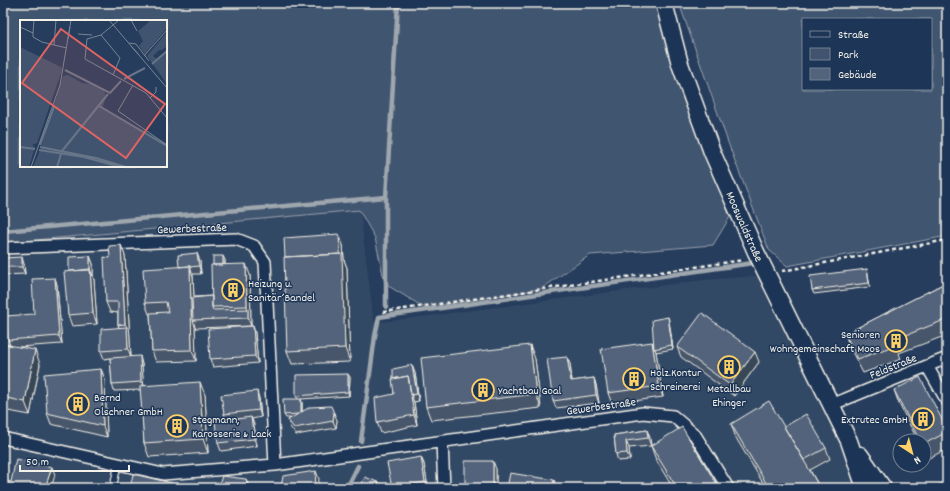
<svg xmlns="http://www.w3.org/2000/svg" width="950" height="491" viewBox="0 0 950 491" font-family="Dekko,sans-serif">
	<rect width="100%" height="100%" fill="#263d5d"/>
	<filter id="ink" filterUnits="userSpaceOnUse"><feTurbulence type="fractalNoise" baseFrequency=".025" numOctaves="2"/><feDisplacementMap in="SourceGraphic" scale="8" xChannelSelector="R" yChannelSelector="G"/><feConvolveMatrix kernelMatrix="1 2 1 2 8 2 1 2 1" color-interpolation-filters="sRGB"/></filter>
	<g filter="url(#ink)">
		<path fill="#334966" d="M360,210L374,323L704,280L757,276L853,464L862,488H3V243Z"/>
		<path fill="#40546f" stroke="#9aa2ac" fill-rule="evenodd" d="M3,3H655L705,151L730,217L713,245L590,255L541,289L425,308L385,284L375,238L359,210L3,243ZM21,21H166V166H21Z
			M679,3H947V236L787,266L769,250L730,148ZM803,19H931V89H803Z"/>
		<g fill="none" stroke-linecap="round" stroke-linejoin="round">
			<path stroke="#9fa7ae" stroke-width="4.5" d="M3,231L386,197
				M386,307V197L398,3
				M361,441L375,336L379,317L753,263
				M347,488L358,466"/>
			<g stroke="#f4f1e8" stroke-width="8">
				<path id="service" d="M113,488L118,464"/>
			</g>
			<g stroke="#f4f1e8" stroke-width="14">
				<path id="minor" d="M3,248L236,239L254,246L265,262L275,465
					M927,366L947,358
					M831,405L927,366L947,401
					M3,438L163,474L275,465L643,413L673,416L695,435L728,488
					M442,442L444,488"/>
			</g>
			<g stroke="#f4f1e8" stroke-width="19">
				<g id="secondary">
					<path id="s1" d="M664,3L680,64L712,152L756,252L849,441L865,488"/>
					<path d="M860,455L883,488"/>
				</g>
			</g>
			<path stroke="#f4f1e8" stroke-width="2.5" stroke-dasharray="4 3" stroke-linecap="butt" d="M782,271L947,240
				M383,312L743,260"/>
			<use href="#service" stroke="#1d3557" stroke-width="5.5"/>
			<use href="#minor" stroke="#1d3557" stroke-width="11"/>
			<use href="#secondary" stroke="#1d3557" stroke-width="16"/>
		</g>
		<path fill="#47566a" stroke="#f4f1e8" d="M121,245L125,256L131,357L142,364L143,385L205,395L208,453L149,457L144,443L141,390L114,391L112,384L110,358L104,359L101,351L119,328L118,325V313L110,312L106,302L110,258Z
			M343,245L344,260L347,268L350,362L292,364L287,351Z
			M90,256L93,264V277L94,280L97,324L72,326L68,315L70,271Z
			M3,258L24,264L25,274L3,275Z
			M225,260V265L250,275L251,326L195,328V327L196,361L156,362L152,351L150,314H149L145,303L179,267L200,261L201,274H193V277L194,297L212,296L213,265Z
			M867,269L868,273L870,287L814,294L812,290Z
			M55,278L57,285L62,344L19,347L40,364L30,415L3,410V344L10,345L8,340L34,314Z
			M947,282V335L899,353L901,359L863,373L850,348L845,334Z
			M668,317L669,321L673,349L656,352L654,349Z
			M253,326L255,333L258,363L213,367L210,359Z
			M652,342L656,352L663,397L612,404L608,393Z
			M677,347L759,362L734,396L681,357Z
			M535,359L541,408L431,420L426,407Z
			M570,364L572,381L594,378L596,385L599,403L556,408L553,401Z
			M101,369L105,380L107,437L51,424L47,413Z
			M415,373L419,401L414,402L417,425L381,433L377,422L394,394L393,379Z
			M350,377L349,396L301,399L302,403V411L337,420L336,428L296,435L290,427L288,420L290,418H286L284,415L298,399L296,396Z
			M894,390L947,429V449L927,459L924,453V441H918L899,404Z
			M259,398L261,417L252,419L254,425L257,446L221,451L218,443L226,420L224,414Z
			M731,424L784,427L826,448L830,459L810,470L820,488H766L736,438Z
			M647,430L650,438L651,446L629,448L630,460L618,461L616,454L614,435Z
			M651,446L719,488H673L656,460Z
			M421,457L424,464L428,488H392Z
			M496,469V488H465V487Z"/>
		<path fill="#394656" stroke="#f4f1e8" d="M339,234L343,245L344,260L347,268L350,362L345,348Z
			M121,245L125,256L131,357L128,349L127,327L125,324Z
			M197,253L200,261L201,274L199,266Z
			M90,256L93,264V277L90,270Z
			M223,256L225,260L224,274L223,270Z
			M22,257L24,264L25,274L22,267Z
			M246,264L250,275L251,326L248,318V309L247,306Z
			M190,266L193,277L195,320H193L195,327L196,361L192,350Z
			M90,269L94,280L97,324L93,313Z
			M55,278L57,285L62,344L59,336Z
			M668,317L669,321L673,349L672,345Z
			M253,326L255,333L258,363L255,356Z
			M652,342L656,352L663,397L659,386Z
			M530,345L535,359L541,408L536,394Z
			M35,350L40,364L30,415L25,402Z
			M755,352L759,362L734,396L730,385Z
			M140,356L142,364L144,390L141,382Z
			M567,357L570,364L573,389L571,381Z
			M412,365L415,373L419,401L417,394Z
			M101,369L105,380L107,437L103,426Z
			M348,374L350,377L349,396L348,392Z
			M408,376L413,395H411L414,402L417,425L414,415Z
			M594,378L596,385L599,403L596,395Z
			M200,382L205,395L208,453L203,439Z
			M257,391L259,398L261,417L259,410Z
			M301,399L302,403V417L301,414Z
			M334,413L337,420L336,428L333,421Z
			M251,417L254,425L257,446L254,439Z
			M647,430L650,438L651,446L648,438Z
			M626,441L629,448L630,460L627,453Z
			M4,456L6,464L3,478V459Z
			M421,457L424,464L428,488L425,482Z
			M493,461L496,469V488H493Z
			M52,467L55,475L51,488H45Z
			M316,471L319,479L318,488H315Z
			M246,479L250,488H248V487Z
			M554,480L557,488H553Z"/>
		<path fill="#52647b" stroke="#f4f1e8" d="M339,234L340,254L285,257L284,238Z
			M121,245L125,324L118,325V302H106L104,257L110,258L109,246Z
			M197,253L199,266L190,267V266L179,267L178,255Z
			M342,254L345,348L287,351L284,257Z
			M90,256V270L69,271V257Z
			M213,256H223V265H213Z
			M22,257V267H3V258Z
			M246,264L247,306L212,307L211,265Z
			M190,266L192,350L152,351L150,313L168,312L166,302L145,303L143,269Z
			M90,269L93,313L68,315L64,272Z
			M867,269L869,283L812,290L810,276Z
			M55,278L59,336L8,340L6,316L34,314L32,279Z
			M947,282V319L894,340L896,345L858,359L845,334Z
			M212,296V307L213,310L248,309V318L193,320L192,298Z
			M702,313L755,352L730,385L677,347Z
			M668,317L672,345L654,349L652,320Z
			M253,326L255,356L210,359L208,329Z
			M127,327L128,349L101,351V329Z
			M652,342L659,386L608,393L601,349Z
			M3,344L35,350L25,402L3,397Z
			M530,345L536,394L426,407L421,358Z
			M140,356L141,382L112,384L110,358Z
			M567,357L571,381L594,378L596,395L553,401L547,359Z
			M412,365L417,394L411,395L409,380L408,376L393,379V369Z
			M101,369L103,426L47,413L44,374Z
			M348,374V392L296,396V375Z
			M408,376L414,415L377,422L375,398L394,394L392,379Z
			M920,377L947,429V432L924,444V441H920L894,390Z
			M200,382L203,439L144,443L140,386Z
			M257,391L259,410L224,414L221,395Z
			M283,399H301V412L298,414L284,415Z
			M769,401L820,488H769L731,424Z
			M331,406L334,413L333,421L294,428L288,420L310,407Z
			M806,414L826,448L804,460L784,427Z
			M251,417L254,439L218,443L215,422Z
			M682,427L719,488H677L651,446Z
			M647,430L648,438L626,441L627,453L616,454L614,435Z
			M421,457L425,482L392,488L387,463Z
			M16,459L52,467L45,488H3V480L11,482Z
			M465,461H493V487H465Z
			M316,471L315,488H281L283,476Z
			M510,473L554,480L553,488H507Z
			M133,474L180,485L179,488H130Z
			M222,476L246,479L248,487L245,488H218Z
			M365,477L387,486L386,488H360Z
			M947,481V488H935V487Z
			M568,486H626V488H568Z"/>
	</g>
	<defs>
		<g id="building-ring" transform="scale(1.15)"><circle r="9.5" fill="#1d3557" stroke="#ffd166" stroke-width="1.5"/><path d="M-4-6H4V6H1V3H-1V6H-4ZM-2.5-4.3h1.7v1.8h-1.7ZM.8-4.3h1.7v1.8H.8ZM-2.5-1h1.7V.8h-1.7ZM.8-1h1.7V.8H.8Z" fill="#ffd166"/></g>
	</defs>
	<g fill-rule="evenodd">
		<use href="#building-ring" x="233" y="290"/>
		<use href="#building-ring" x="896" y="341"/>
		<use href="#building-ring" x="729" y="367"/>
		<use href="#building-ring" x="634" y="379"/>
		<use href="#building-ring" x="483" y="390"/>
		<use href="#building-ring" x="78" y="404"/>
		<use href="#building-ring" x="923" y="419"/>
		<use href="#building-ring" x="177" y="426"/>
	</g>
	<g text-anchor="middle" stroke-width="3" stroke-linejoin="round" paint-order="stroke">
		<g font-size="12" fill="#f4f1e8" stroke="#1d3557">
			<text dy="4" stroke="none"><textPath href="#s1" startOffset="238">Mooswaldstraße</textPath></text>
			<text transform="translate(192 228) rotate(-2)" y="4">Gewerbestraße</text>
			<text transform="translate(893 366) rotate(-22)" y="4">Feldstraße</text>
			<text transform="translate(601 406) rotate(-8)" y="4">Gewerbestraße</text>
		</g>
		<g font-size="12" fill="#f4f1e8" stroke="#1d3557" text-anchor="start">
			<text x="248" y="287">Heizung u.<tspan x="248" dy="14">Sanitär´Bandel</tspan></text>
			<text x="880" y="338" text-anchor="end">Senioren<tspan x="880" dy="14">Wohngemeinschaft Moos</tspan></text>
			<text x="650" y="376">Holz.Kontur<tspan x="650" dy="14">Schreinerei</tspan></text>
			<text x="729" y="392" text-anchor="middle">Metallbau<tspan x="729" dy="14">Ehinger</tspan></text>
			<text x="498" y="394">Yachtbau Goal</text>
			<text x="94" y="401">Bernd<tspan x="94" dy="14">Olschner GmbH</tspan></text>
			<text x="192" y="423">Stegmann,<tspan x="192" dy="14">Karosserie &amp; Lack</tspan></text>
			<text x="908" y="423" text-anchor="end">Extrutec GmbH</text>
		</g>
	</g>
	<g transform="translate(20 20)">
		<rect width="147" height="147" fill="#263d5d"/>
		<path d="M127,0H147V8L125,34L119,26L123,21L118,11L129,2ZM147,12V26L142,30H139L133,36L138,40L147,30V64L127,36ZM0,27L41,47L42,50L17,123L12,125L15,127L9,147H0ZM48,55L62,63L70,64L84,71L86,76L83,87L147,124V147H13L21,128H24L21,126L43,56Z" fill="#40546f"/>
		<path fill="none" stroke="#677588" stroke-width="2" d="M132,44L147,31M45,50L90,73L101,61M104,59L125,48M79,86L147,126M20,125L34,87M0,127L15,129M20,127L76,138L106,147M19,130L64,137L100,147M42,131L88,74M37,147L41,134"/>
		<path fill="none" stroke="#788595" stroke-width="1" d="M36,0L34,25L47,28M89,0L147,68M99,0L81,15L67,19L65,39L126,73L147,98M111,0L117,11M0,7L13,13V17L22,22L34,25M13,13L14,0M58,14L72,15M81,15L100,38L93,55M48,19L50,7M109,23L116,24L129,41M111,26L119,35M124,36L147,10M113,65L98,91L147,125M130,78L136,72V67M11,147L40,65L51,0"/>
		<path fill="#df6462" fill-opacity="0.15" stroke="#df6462" stroke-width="2" d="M41,9L145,84L106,138L2,63Z"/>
		<rect width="147" height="147" fill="none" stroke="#f4f1e8" stroke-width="2"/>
	</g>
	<rect width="950" height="491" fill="none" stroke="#1d3557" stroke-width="16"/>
	<rect x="8" y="8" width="934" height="475" fill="none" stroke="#f4f1e8" stroke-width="1.5" filter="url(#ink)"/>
	<rect x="802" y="18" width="130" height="72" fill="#1d3557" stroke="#738091"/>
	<rect x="810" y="31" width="20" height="6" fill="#1d3557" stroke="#738091"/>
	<text x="838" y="38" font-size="12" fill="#f4f1e8">Straße</text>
	<rect x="810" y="48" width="20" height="12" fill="#40546f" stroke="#738091"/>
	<text x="838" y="58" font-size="12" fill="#f4f1e8">Park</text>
	<rect x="810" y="68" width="20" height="12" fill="#52647b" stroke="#738091"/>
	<text x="838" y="78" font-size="12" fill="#f4f1e8">Gebäude</text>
	<g transform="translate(912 453) rotate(144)"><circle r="19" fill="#1d3557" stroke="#738091"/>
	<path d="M0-3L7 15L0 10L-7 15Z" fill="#ffd166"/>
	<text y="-6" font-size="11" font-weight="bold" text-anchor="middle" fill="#f4f1e8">N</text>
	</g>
	<path d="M20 465v6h109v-6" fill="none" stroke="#f4f1e8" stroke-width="2"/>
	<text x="26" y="465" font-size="12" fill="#f4f1e8" stroke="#1d3557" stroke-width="3" paint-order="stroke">50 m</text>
</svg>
